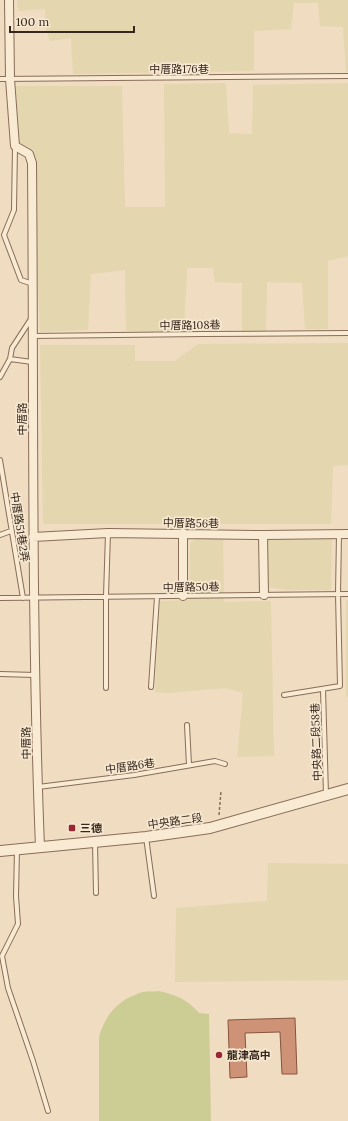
<svg xmlns="http://www.w3.org/2000/svg" width="348" height="1121" viewBox="0 0 348 1121" font-family="Lora,'Noto Sans TC',serif">
	<rect width="100%" height="100%" fill="#efdcc1"/>
	<path fill="#e4d6ae" d="M17,0H348V72H346L343,27L320,26L318,3H294L291,29L254,31V71L73,74L71,38L50,41L46,30L45,9L18,11Z
		M226,83L229,133L252,134L253,85L348,83V256L328,261V329H305L302,283L267,282L266,331H242V283L215,282L213,268H187L184,332L126,331L125,270L91,274L88,330L40,332L32,152L13,138L14,86H122L125,207H165L164,84Z
		M348,343V465L333,466L331,524H43L40,345H135V361H175L198,344Z
		M223,538L224,602L271,601L274,756L237,757L243,693L226,688L167,693L155,692L159,601L189,600L190,543L196,539Z
		M268,539H332L331,590H286L267,587Z
		M346,600H348V697H346Z
		M268,863L348,864V980L175,982L176,908L267,901Z"/>
	<path fill="#cccd94" d="M159,991C176,995 187,999 199,1013L209,1014L211,1121H99V1037C104,1020 112,1007 128,998C133,996 138,993 143,992C148,991 154,992 159,991Z"/>
	<path fill="#ce9276" stroke="#88543d" d="M295,1018L297,1074H282L280,1032L245,1033L247,1077L230,1078L228,1020Z"/>
	<g fill="none" stroke-linecap="round" stroke-linejoin="round">
		<g stroke="#886d58" stroke-width="6">
			<path id="service" d="M0,79L348,76
				M15,146L14,210L4,235L21,280L33,284
				M32,336L203,334L348,333
				M10,359L32,362
				M0,377L10,359L12,348L31,319
				M0,460L23,598
				M0,535L11,531
				M0,598L348,594
				M0,674L35,675
				M151,687L157,597
				M106,688V596L108,533
				M323,689L326,795
				M284,695L340,686L338,594L339,534
				M187,725L189,765
				M38,787L134,775L215,761L225,764
				M146,837L154,896
				M95,842L96,893
				M17,850L16,896L18,924L2,956L8,988L33,1061L48,1111"/>
		</g>
		<g stroke="#886d58" stroke-width="10">
			<path id="minor" d="M9,0L10,79L15,146L29,154L32,163C34,391 31,619 40,847
				M263,535L264,595
				M33,537L108,533L263,535L348,534
				M183,596V533"/>
		</g>
		<g stroke="#886d58" stroke-width="12">
			<path id="tertiary" d="M0,851L146,837L210,828L348,789"/>
		</g>
		<path stroke="#886d58" stroke-width="1.5" stroke-dasharray="3 2" stroke-linecap="butt" d="M219,815L221,791"/>
		<use href="#service" stroke="#f9ead4" stroke-width="4"/>
		<use href="#minor" stroke="#f9ead4" stroke-width="8"/>
		<use href="#tertiary" stroke="#f9ead4" stroke-width="10"/>
	</g>
	<g fill="#982733" stroke="#f6e7d0" stroke-width="1.5">
		<rect x="68" y="824" width="8" height="8" rx="2"/>
		<circle cx="219" cy="1055" r="4"/>
	</g>
	<g text-anchor="middle" stroke-width="3.5" stroke-linejoin="round" paint-order="stroke">
		<g font-size="11" fill="#37271d" stroke="#f6e7d0">
			<text x="179" y="73">中厝路176巷</text>
			<text transform="translate(190 325) rotate(-1)" y="4">中厝路108巷</text>
			<text transform="translate(22 419) rotate(-90)" y="4">中厝路</text>
			<text transform="translate(191 523) rotate(1)" y="4">中厝路56巷</text>
			<text transform="translate(20 527) rotate(81)" y="4">中厝路51巷2弄</text>
			<text transform="translate(191 587) rotate(-1)" y="4">中厝路50巷</text>
			<text transform="translate(316 742) rotate(-92)" y="4">中央路二段58巷</text>
			<text transform="translate(26 743) rotate(-91)" y="4">中厝路</text>
			<text transform="translate(130 766) rotate(-8)" y="4">中厝路6巷</text>
			<text transform="translate(175 821) rotate(-8)" y="4">中央路二段</text>
		</g>
		<g font-size="11" font-weight="bold" fill="#37271d" stroke="#f6e7d0" text-anchor="start">
			<text x="80" y="832">三德</text>
			<text x="227" y="1059">龍津高中</text>
		</g>
	</g>
	<path d="M10 26v6h124v-6" fill="none" stroke="#37271d" stroke-width="2"/>
	<text x="16" y="26" font-size="12" fill="#37271d" stroke="#f6e7d0" stroke-width="3" paint-order="stroke">100 m</text>
</svg>
